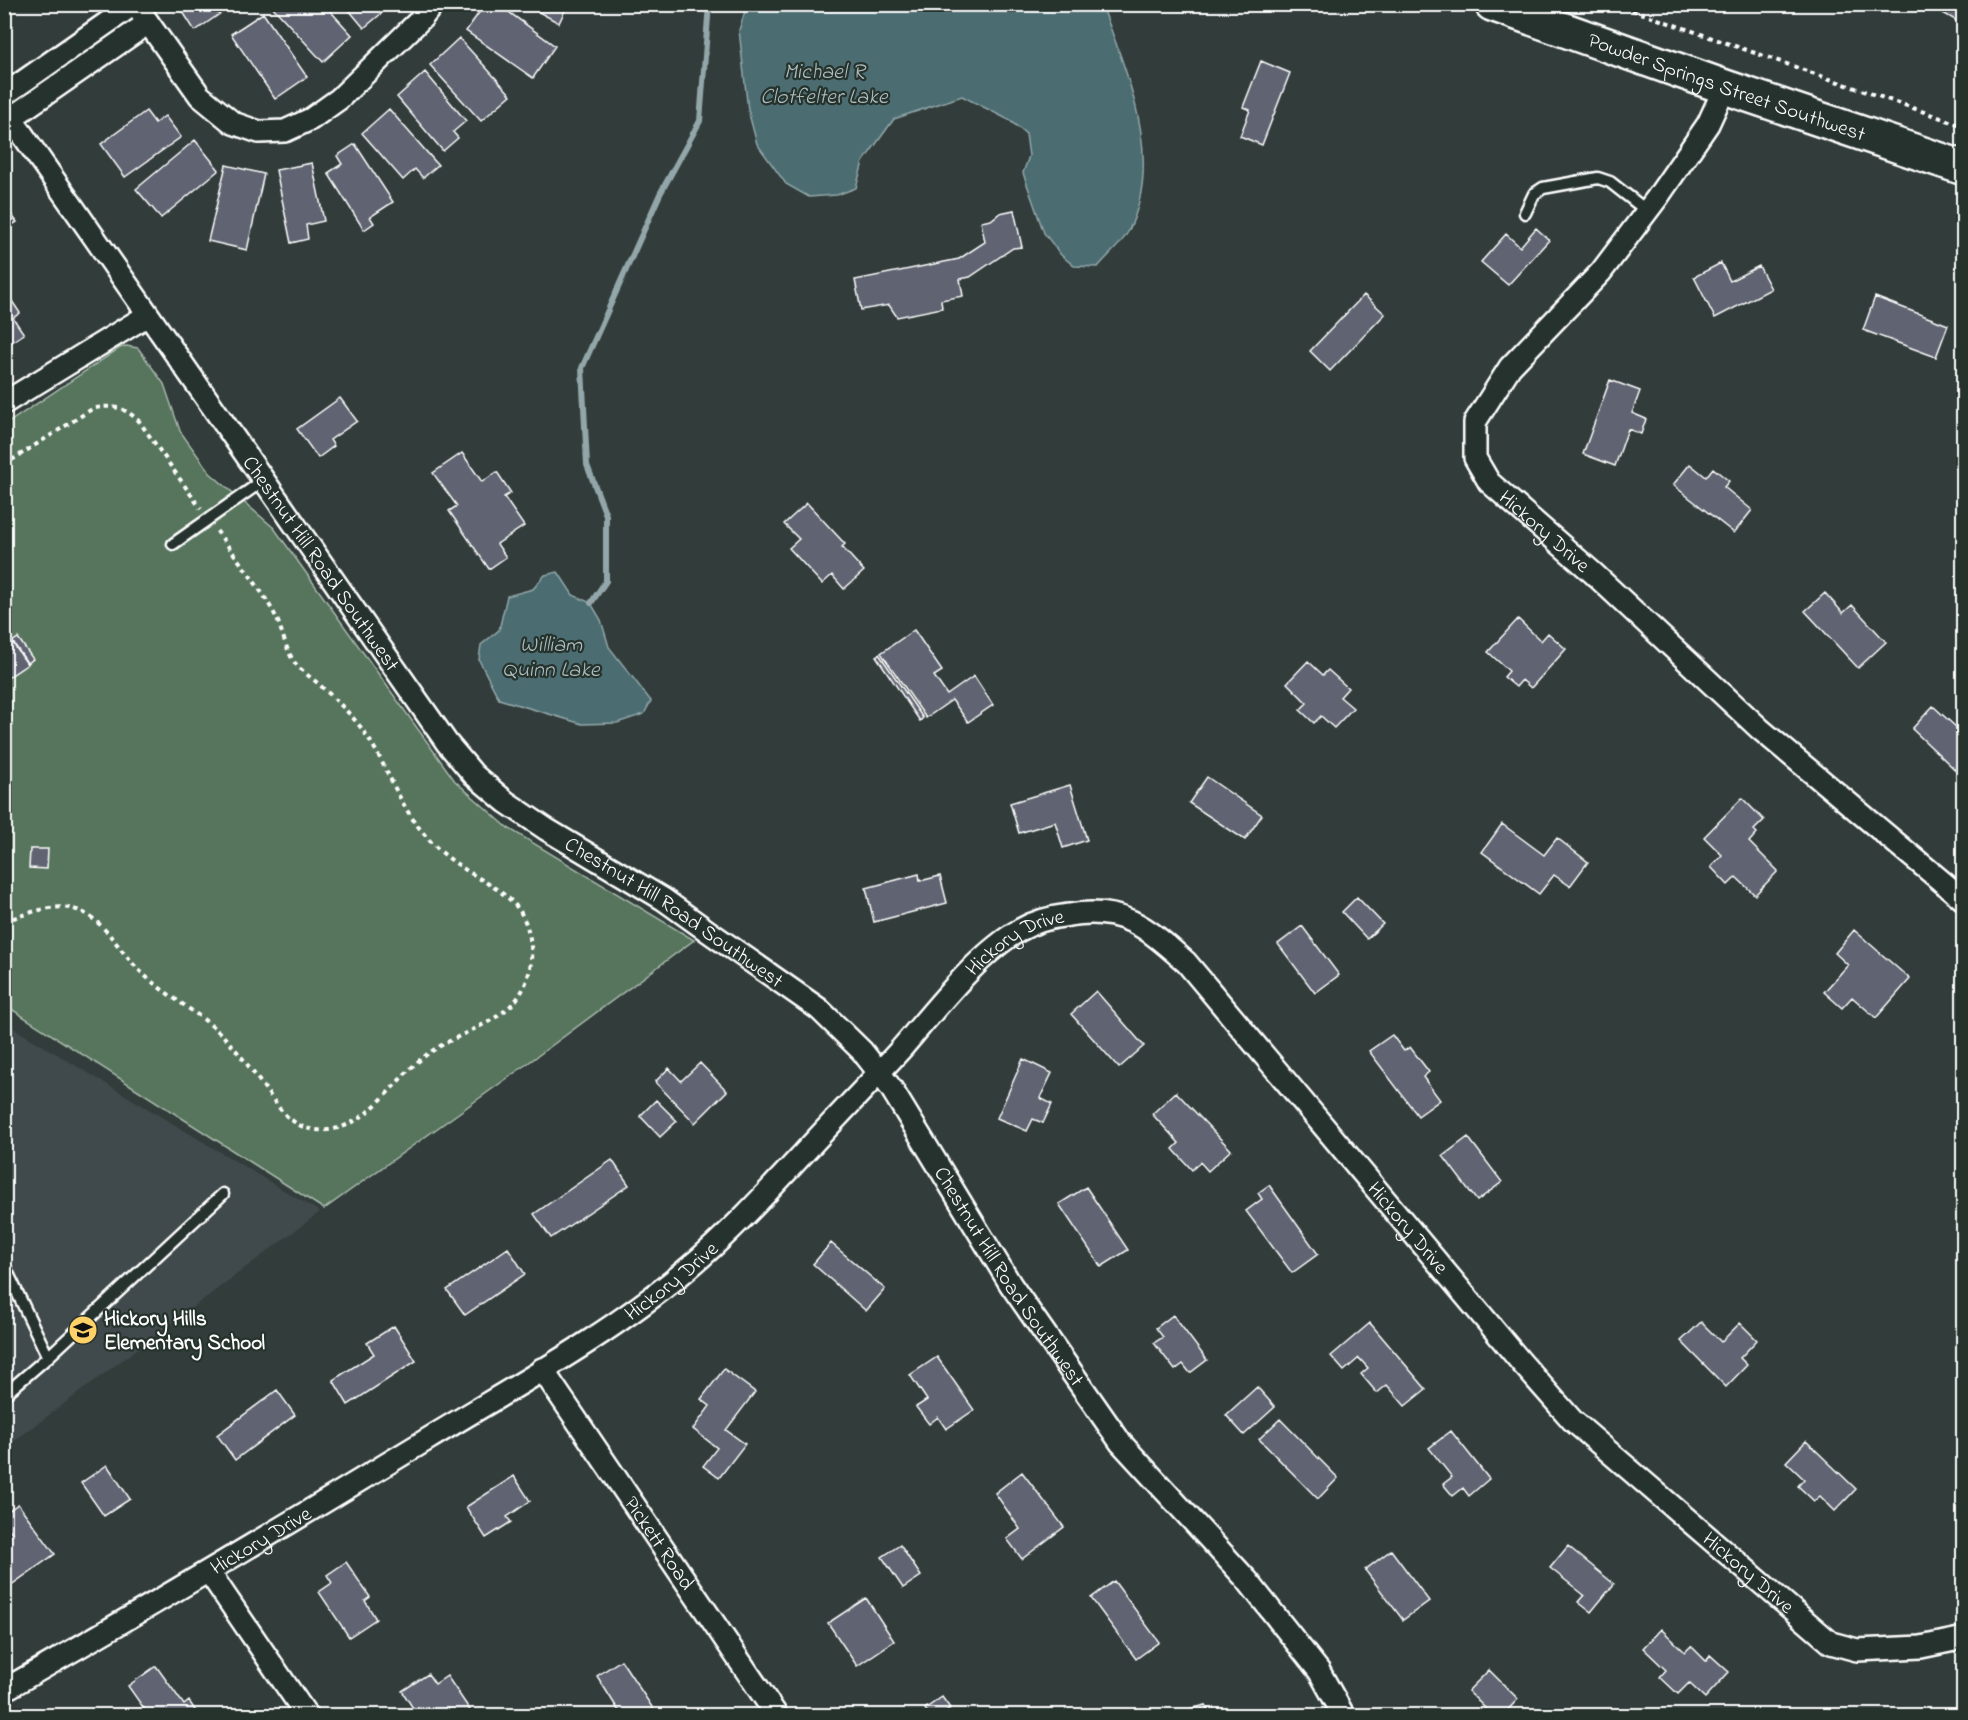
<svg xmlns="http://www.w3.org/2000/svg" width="1968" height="1720" viewBox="0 0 1968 1720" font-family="'Indie Flower',sans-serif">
	<rect width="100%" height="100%" fill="#323d3b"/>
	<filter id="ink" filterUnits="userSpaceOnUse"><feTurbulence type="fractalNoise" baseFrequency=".0167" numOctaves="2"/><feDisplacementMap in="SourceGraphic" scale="12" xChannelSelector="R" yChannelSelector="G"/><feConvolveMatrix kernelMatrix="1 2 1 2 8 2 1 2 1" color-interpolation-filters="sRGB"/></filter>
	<g filter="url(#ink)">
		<path fill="#40494b" d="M5,1023L320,1212L5,1448Z"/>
		<path fill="#56745c" stroke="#aabaae" stroke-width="1.5" d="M126,346L138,348L164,384L180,431L210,473L274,528L455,781L508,828L694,940L516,1072L324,1209L5,1005V425L120,348Z"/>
		<path fill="#4b6d72" stroke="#93a7aa" stroke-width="1.5" d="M747,5H1102C1127,75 1165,159 1128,232C1121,245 1107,256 1098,267L1074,266L1061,255L1044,233L1023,173L1029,156L1026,134L1009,120L962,96L894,119L863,162L856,188L837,195L809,197L786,184L757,144L748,110L739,30Z
			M558,572L573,595L591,603L601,620L609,647L651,701L644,714L617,723L582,724L499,699L479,660L481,645L499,630L507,596L533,589L545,575Z"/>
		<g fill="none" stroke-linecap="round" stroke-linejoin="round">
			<path stroke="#93a7aa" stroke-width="6" d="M591,603L606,581V515L587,465L582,368L660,194L700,121L709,4"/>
		</g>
		<path fill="#606471" stroke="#fff" stroke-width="1.5" d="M178,4H234L195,31Z
			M270,4H324L352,35L323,62Z
			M344,4H375L382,13L364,28Z
			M485,4H498L555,46L533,78L466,31Z
			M524,4H575L573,9L567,6L559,23Z
			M1927,4H1964V25Z
			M263,13L307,77L275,99L231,34Z
			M459,38L511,95L481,121L430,65Z
			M1261,61L1290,73L1262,145L1240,136L1250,110L1243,107Z
			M425,72L466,121L453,132L458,138L443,151L397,97Z
			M389,109L438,165L423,178L415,169L403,180L362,133Z
			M146,111L155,123L165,116L181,137L125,177L101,144Z
			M195,140L219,170L161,218L136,189Z
			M355,144L393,202L370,217L374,223L364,230L328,173L342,164L337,156Z
			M312,163L324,221L306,225L308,239L291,243L276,170Z
			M226,165L264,174L247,250L208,241Z
			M4,204L17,222L4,230Z
			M1014,210L1022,247L1013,248L970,277L960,279L963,296L941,300L942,308L897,317L889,305L861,310L855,280L959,259L985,242L981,222L991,220L1000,213Z
			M1536,228L1549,240L1508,285L1481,262L1506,234L1520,247Z
			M1721,263L1730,281L1759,266L1771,289L1715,318L1694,277Z
			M4,289L20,313L13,318L24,334L4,347Z
			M1364,295L1385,314L1330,371L1310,351Z
			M1875,297L1948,325L1936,357L1863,330Z
			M1610,380L1640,391L1632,413L1646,419L1641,434L1628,429L1615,466L1583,454Z
			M340,398L357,421L330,440L334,446L318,458L297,429Z
			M462,453L482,482L497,472L511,493L504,497L524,526L497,544L506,557L489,569L449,511L457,506L433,473Z
			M1690,464L1706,477L1713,468L1729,481L1724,487L1752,510L1734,533L1673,485Z
			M807,503L845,544L842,547L864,571L844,589L832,575L822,584L789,548L799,539L784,524Z
			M1825,593L1843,613L1852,605L1886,642L1858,668L1805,611Z
			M1518,619L1541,641L1548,633L1566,649L1531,688L1522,680L1516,687L1504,677L1509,671L1488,652Z
			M914,630L942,671L934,676L947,695L974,676L993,705L968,722L952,700L926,718L881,653Z
			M18,638L33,659L27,664L12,642Z
			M12,641L28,664L4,680V646Z
			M879,654L923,718L920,721L876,656Z
			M1308,661L1323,675L1328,670L1348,688L1340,697L1353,708L1334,728L1321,716L1314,723L1300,710L1307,703L1287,683Z
			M1933,706L1957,728L1964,721V778L1912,729Z
			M1207,777L1262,815L1245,840L1189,803Z
			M1070,785L1087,840L1063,848L1055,822L1019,833L1010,803Z
			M1742,798L1764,820L1754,830L1757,833L1749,842L1778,871L1755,895L1736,877L1728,885L1711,867L1722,855L1704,837Z
			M1502,824L1544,855L1557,838L1588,862L1570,886L1554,875L1539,894L1482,852Z
			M30,849H48L47,869L29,868Z
			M919,874L920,881L940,876L947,903L874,922L866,888Z
			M1357,897L1383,924L1367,939L1342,912Z
			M1302,926L1339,975L1315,993L1278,944Z
			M1854,930L1910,979L1876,1018L1852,997L1842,1008L1824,992L1848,965L1835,953Z
			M1096,991L1144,1046L1119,1068L1071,1014Z
			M1392,1035L1404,1051L1410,1047L1429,1072L1423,1077L1440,1100L1418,1116L1369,1051Z
			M1023,1059L1052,1073L1040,1098L1052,1104L1043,1123L1033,1119L1027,1131L997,1118Z
			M700,1063L727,1091L695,1123L655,1082L669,1068L681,1081Z
			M1176,1092L1231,1150L1208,1171L1200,1162L1192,1170L1173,1149L1179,1143L1152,1114Z
			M656,1100L677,1121L660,1137L640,1116Z
			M1468,1137L1502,1182L1477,1201L1443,1156Z
			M612,1160L629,1185L551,1238L534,1214Z
			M1269,1185L1318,1254L1292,1273L1246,1211L1262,1199L1258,1193Z
			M1086,1187L1128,1250L1101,1267L1059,1204Z
			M831,1243L885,1289L866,1311L813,1264Z
			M508,1248L525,1274L465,1315L447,1290Z
			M1173,1315L1207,1360L1190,1373L1183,1364L1175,1370L1154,1343L1163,1337L1156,1328Z
			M1701,1322L1721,1342L1740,1323L1757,1340L1740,1358L1747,1365L1726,1387L1681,1341Z
			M1370,1323L1426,1389L1405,1406L1387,1385L1377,1393L1361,1374L1368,1368L1359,1358L1344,1371L1331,1356Z
			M394,1326L416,1361L348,1405L333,1380L374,1354L367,1343Z
			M937,1357L974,1410L946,1429L938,1417L929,1424L916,1407L927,1400L910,1375Z
			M724,1369L755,1392L726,1430L745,1444L719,1478L703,1466L717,1448L693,1429L710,1406L701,1399Z
			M1257,1387L1275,1407L1244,1435L1226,1415Z
			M277,1390L295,1415L235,1460L217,1435Z
			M1280,1419L1338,1478L1318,1499L1259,1439Z
			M1451,1431L1489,1479L1469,1496L1463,1488L1453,1496L1443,1484L1452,1477L1429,1448Z
			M1806,1441L1856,1489L1835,1511L1820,1496L1814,1501L1798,1486L1804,1479L1786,1462Z
			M107,1465L130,1499L104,1516L81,1483Z
			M1022,1472L1064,1527L1022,1559L1007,1539L1020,1529L995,1493Z
			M514,1476L530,1501L507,1517L511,1522L486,1538L466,1507Z
			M18,1504L55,1554L4,1590V1541L13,1534L4,1522V1514Z
			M900,1545L921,1576L903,1588L882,1557Z
			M1568,1546L1614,1584L1591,1612L1578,1602L1584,1595L1550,1568Z
			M1391,1550L1429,1601L1403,1620L1365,1570Z
			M346,1562L370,1597L365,1601L376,1619L349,1637L319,1592L332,1583L327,1575Z
			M1114,1581L1159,1642L1136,1659L1091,1598Z
			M866,1598L894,1641L857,1666L828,1623Z
			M1661,1629L1685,1652L1691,1646L1706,1661L1710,1655L1729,1672L1705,1698L1689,1683L1678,1694L1660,1677L1666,1670L1643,1648Z
			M621,1660L654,1710L645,1716H622L597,1676Z
			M156,1666L184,1705L189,1701L199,1716H137L145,1710L128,1686Z
			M1489,1670L1518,1699L1502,1716H1493L1468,1691Z
			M428,1674L435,1684L447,1676L474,1716H418L402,1691Z
			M942,1697L950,1708L939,1716H930L925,1709Z
			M1206,1705L1209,1716H1187L1185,1710Z"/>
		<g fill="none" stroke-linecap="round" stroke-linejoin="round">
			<g stroke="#fff" stroke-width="15">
				<path id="service" d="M1525,213L1534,194L1543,188L1598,178L1610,182L1647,211
					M173,544L264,480
					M4,1265L48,1357L4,1395
					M48,1357L223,1194"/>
			</g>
			<g stroke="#fff" stroke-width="26">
				<g id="minor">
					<path d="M135,4L200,96L233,123L259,132L285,131L311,119L339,99L422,18L433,4"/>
					<path id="s1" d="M1725,87L1708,124L1657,198L1601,272L1510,367L1475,422V458L1489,482L1593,573L1760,729L1964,900"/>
					<path d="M4,95L134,4"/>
					<path id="s2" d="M4,108L447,743L474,775L506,802L546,829L663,899L709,932L819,1009L862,1051L891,1088L1011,1285L1121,1443L1247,1580L1319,1671L1344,1716"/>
					<path d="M4,119L11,118L148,23"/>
					<path d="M4,403L148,315"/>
					<path id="s3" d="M542,1369L777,1716"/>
					<path d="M209,1572L307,1716"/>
					<path id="s4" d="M4,1690C147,1609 288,1524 428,1439C515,1386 608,1336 686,1270C728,1235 764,1196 801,1156C834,1120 868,1085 901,1049C934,1011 977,954 1020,930C1035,921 1052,917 1069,915C1124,906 1147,928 1186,962L1521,1362L1572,1420L1831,1643L1857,1650L1921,1647L1964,1638"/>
				</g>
			</g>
			<g stroke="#fff" stroke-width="38">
				<g id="primary">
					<path id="s5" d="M1492,4L1725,87L1964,168"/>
				</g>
			</g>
			<path stroke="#fff" stroke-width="4" stroke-dasharray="4.5 4.5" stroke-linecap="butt" d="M1615,4L1964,126
				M4,465L92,409C112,404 124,407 139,421L201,509
				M4,921C28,914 53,902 77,910C105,920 118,950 139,970C165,996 200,1012 226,1039C242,1056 255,1075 268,1093C276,1103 282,1114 293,1121C304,1130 320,1132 334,1129C373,1121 395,1078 425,1056C453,1034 499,1025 519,996C535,972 535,938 521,913C508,891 477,879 457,864C442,854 428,840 417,825C396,797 385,762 365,733C353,716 338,702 323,688C314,679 303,673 295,663C285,649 283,632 276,617C262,589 235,556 216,530"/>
			<use href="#service" stroke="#26332d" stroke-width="10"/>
			<use href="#minor" stroke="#26332d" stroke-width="21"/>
			<use href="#primary" stroke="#26332d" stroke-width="33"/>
		</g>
	</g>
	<defs>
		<g id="school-disc" transform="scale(1.5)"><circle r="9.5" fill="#ffd166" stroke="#26332d"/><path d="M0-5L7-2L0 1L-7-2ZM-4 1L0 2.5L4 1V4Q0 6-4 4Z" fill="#111"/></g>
	</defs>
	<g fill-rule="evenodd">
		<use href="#school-disc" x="83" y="1330"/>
	</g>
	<g text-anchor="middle" stroke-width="4.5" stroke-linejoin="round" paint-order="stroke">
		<g font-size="21" fill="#fff" stroke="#26332d">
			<text dy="7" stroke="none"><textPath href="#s5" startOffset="249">Powder Springs Street Southwest</textPath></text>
			<text dy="7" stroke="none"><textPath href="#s1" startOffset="558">Hickory Drive</textPath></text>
			<text dy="7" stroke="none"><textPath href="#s2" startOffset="555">Chestnut Hill Road Southwest</textPath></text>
			<text dy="7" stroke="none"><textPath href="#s2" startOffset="1059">Chestnut Hill Road Southwest</textPath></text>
			<text dy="7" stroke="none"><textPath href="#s4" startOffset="1269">Hickory Drive</textPath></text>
			<text dy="7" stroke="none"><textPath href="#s4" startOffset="1809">Hickory Drive</textPath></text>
			<text dy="7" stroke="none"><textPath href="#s2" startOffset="1563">Chestnut Hill Road Southwest</textPath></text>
			<text dy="7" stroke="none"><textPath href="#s4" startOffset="783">Hickory Drive</textPath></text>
			<text dy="7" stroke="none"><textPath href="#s4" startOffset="297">Hickory Drive</textPath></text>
			<text dy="7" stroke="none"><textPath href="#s3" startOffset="210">Pickett Road</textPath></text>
			<text dy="7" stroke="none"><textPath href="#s4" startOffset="2295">Hickory Drive</textPath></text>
		</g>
		<g font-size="21" font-weight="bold" fill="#fff" stroke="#26332d" text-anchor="start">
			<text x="104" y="1325">Hickory Hills<tspan x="104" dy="24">Elementary School</tspan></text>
		</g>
		<g font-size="22" font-style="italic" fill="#aebdc0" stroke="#26332d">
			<text x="824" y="78">Michael R<tspan x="824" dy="25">Clotfelter Lake</tspan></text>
			<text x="551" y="651">William<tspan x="551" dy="25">Quinn Lake</tspan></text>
		</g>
	</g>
	<rect width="1968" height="1720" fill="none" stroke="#26332d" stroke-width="24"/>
	<rect x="12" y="12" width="1944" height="1696" fill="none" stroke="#fff" stroke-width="2" filter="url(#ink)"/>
</svg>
